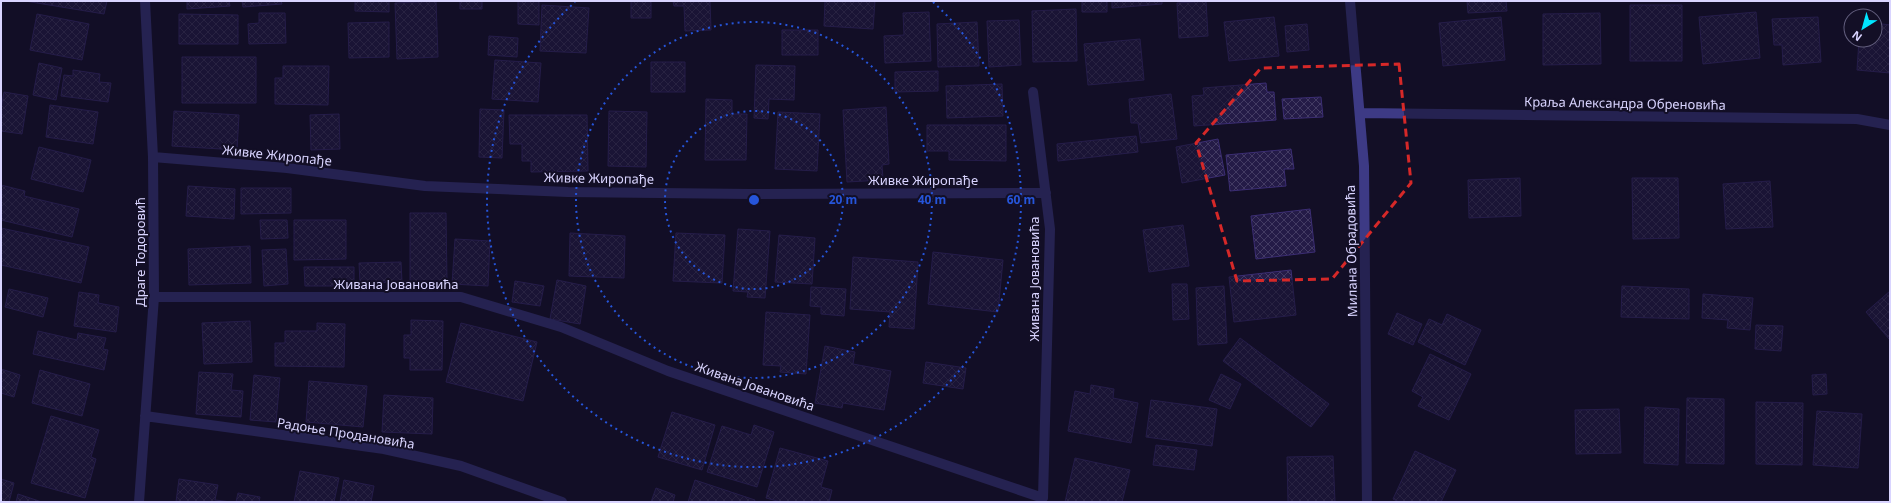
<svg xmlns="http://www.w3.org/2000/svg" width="1891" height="503" viewBox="0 0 1891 503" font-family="'Noto Sans',sans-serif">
	<defs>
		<pattern id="building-cross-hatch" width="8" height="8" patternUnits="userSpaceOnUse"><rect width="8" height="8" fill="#241b47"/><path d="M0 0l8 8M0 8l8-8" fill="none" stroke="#433b63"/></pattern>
	</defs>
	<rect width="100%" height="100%" fill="#130f26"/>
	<path fill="url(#building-cross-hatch)" stroke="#3b2d73" d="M25,1H107L104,14Z
		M187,1H229L230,6L187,9Z
		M242,1H281L282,4L243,7Z
		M355,1H389V12L355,11Z
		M436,1L438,57L397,59L395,3Z
		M460,1H482V9H460Z
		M518,1H539V25L518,24Z
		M631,1H651V18H631Z
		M673,1H710L711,30L685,31L684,6H674Z
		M825,1H875L873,29L824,26Z
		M1082,1H1107V12H1082Z
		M1112,1H1162V4L1112,8Z
		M1206,1L1208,36L1179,38L1177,3Z
		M1467,1H1506L1507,11L1468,13Z
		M542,5L589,8L586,53L540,51Z
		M1630,5H1682V61H1630Z
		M1076,9L1077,61L1033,62L1032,11Z
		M929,12L931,61L885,63L884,36L904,35L903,13Z
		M1756,12L1760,58L1703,64L1699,17Z
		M259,13H285L286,43L249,44L248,24L259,23Z
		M1600,13L1601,64L1543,65V14Z
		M37,14L89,24L82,60L30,50Z
		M179,14L238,15V44H179Z
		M1274,17L1279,56L1229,61L1224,22Z
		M1501,17L1505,60L1443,66L1439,23Z
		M1818,17L1821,62L1783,65L1782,45H1774L1772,19Z
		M1019,20L1021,65L989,67L987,21Z
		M389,22V57L349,58L348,23Z
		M977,22L979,66L938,67L937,24Z
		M1875,23L1890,25V73L1857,70L1859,40H1875Z
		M1307,24L1309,50L1287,52L1285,26Z
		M782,30H818V55H782Z
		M489,36L518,38L517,57L488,55Z
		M1140,39L1144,80L1088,85L1084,44Z
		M182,57H256V103H182Z
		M495,60L541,63L538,102L492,99Z
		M651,62H685V92H651Z
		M39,63L62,68L56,100L33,95Z
		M756,65L795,66L794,100L769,99L768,119L754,118Z
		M283,66H329L328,105L275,104V78H283Z
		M73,70L100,74L99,82L111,83L108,102L61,96L64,75L73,76Z
		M938,71V91L895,92V72Z
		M1266,83L1267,92H1274L1276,120L1194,126L1192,96L1204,95L1203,88Z
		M1002,84L1003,116L947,118L946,86Z
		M4,92L28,96L22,134L1,131V108Z
		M1171,94L1177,139L1141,143L1138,123H1131L1129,99Z
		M1321,97L1323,117L1284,119L1282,99Z
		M706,99L732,100V114H747L746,160H705Z
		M50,105L98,112L93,144L46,137Z
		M886,107L889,164L882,165L883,180L847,182L843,110Z
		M480,109L504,110L502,158L479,157Z
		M174,111L239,115L237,150L172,146Z
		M609,111L647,112L646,167L608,166Z
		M778,112L820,114L817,171L775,169Z
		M339,114L340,149L311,150L310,115Z
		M509,115H587L588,171L531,172V161H522V144H510Z
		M927,125H1006V161L949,160V151H927Z
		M1136,136L1138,152L1058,161L1057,144Z
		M1218,139L1225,175L1182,183L1176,147Z
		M39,147L91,160L83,192L31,179Z
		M1291,149L1294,169H1284L1286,186L1230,191L1226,155Z
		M1520,178L1521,216L1469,218L1468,180Z
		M1632,178H1678L1679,238L1633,239Z
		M1770,181L1773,227L1726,229L1723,184Z
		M1,185L25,191L24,196L79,209L72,237L1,220Z
		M188,186L235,189L234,219L186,216Z
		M241,188H291V213L241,214Z
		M1310,209L1315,252L1256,259L1251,216Z
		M410,213H446L447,282L410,283Z
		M260,220H287L288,238L261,239Z
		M294,220H346V259L294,260Z
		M1183,225L1189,266L1149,272L1143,230Z
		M1,228L89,247L81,283L1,265Z
		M738,229L770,231L765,298L747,297L748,292L733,291Z
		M570,233L625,236L624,278L569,276Z
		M676,233L725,235L722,283L673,281Z
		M779,235L815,238L812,284L775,282Z
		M455,239L490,241L488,286L452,284Z
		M250,246L251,283L189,285L188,249Z
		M286,249L288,284L264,286L262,250Z
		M933,252L1003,260L998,312L928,304Z
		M853,257L918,262L914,329L889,327L890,312L850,309Z
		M401,262L402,282L360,283L359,263Z
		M304,267H354V286H305Z
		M1291,270L1296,315L1234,322L1229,277Z
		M557,280L586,286L580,324L550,319Z
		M515,281L544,286L540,306L512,302Z
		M1172,284H1187L1189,319L1173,320Z
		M1224,286L1227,343L1198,345L1196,288Z
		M1622,286L1689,289V319L1621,317Z
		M811,287L846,289L844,316L821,314V307L810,306Z
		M9,289L48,298L43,317L5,307Z
		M1890,291V338L1889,339L1866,312Z
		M79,292L99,295L98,303L119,307L116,332L74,326Z
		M1703,294L1753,298L1750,330L1727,328L1728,320L1702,318Z
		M766,312L810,315L806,374L780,372L781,366L763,365Z
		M1397,313L1422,324L1413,345L1388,334Z
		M1447,314L1481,330L1465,365L1418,342L1429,319L1442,325Z
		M411,320L443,321L442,370H410V358H404V335H411Z
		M250,321L252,362L204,364L202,323Z
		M317,323L345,324L344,367L275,366V343H285V331H317Z
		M461,323L537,342L523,401L446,382Z
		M1756,325L1783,326L1781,351L1755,349Z
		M38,331L77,340L78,333L106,338L103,349L108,350L104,370L33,354Z
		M1240,338L1329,404L1311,427L1223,361Z
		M825,346L855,352L853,364L891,371L884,410L843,403L842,408L815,403Z
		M1430,354L1471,374L1449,420L1418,406L1423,397L1412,391Z
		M926,362L966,368L963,389L923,383Z
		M1,369L20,375L14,397L1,393Z
		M40,370L90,384L82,416L32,403Z
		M199,372L233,374L231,390L243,391L241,417L196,414Z
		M1221,374L1241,384L1230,409L1209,400Z
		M1826,374L1827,394L1813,395L1812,375Z
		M254,375L280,378L276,422L250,420Z
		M309,381L367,386L363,427L306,422Z
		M1091,385L1114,389L1113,398L1138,403L1131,443L1068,431L1075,391L1090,394Z
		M384,395L433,398L432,434L382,432Z
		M1687,398L1724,399V464L1686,463Z
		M1151,400L1217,409L1212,446L1146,437Z
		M1756,402L1803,403L1802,465L1756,464Z
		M1645,407L1679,409L1678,465L1644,463Z
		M1619,409L1621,453L1576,454L1575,410Z
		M1817,411L1862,414L1858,468L1813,465Z
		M672,412L715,425L702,470L658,457Z
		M51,416L99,430L91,457L96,459L85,498L31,483Z
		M754,425L774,432L757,487L707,472L722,426L751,435Z
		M1156,445L1197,450L1194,470L1153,465Z
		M780,448L828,461L821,487L832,490L829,502H781L766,498Z
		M1415,451L1456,470L1441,502H1399L1393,499Z
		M1333,456L1335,502H1288L1287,457Z
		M1075,458L1130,470L1122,502H1065Z
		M300,471L339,478L334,502H294Z
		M1,479L14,483L9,502H1Z
		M179,479L218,485L215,500L231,502H176Z
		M344,480L374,486L371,502H340Z
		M695,480L755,500L754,502H688Z
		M656,488L675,495L673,502H651Z
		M238,493L260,497L259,502H236Z
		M18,494L42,502H16Z"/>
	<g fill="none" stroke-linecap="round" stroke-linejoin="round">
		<path stroke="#3d3a85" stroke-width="10" d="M1350,1L1364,166L1367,502
			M1360,113L1857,119L1890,125
			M153,157L287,168L425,186L568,192L750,194L1046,193
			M154,297H461L561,327L668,371L1043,498L1050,229L1033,92
			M145,416L384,449L461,466L562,502
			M139,502L154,297L153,157L145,1"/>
	</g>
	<path d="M0 0H1891V503H0ZM1399,64L1411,183L1332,279L1237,281L1196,143L1261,68Z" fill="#130f26" fill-opacity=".55" fill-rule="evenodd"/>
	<path fill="none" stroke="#d62828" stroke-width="3" stroke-dasharray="8 5" stroke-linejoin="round" d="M1399,64L1411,183L1332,279L1237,281L1196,143L1261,68Z"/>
	<g fill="none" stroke="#2655da" stroke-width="2" stroke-dasharray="2 4">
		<circle cx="754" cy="200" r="89"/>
		<circle cx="754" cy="200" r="178"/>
		<path d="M933 2A267 267 0 1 1 575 2"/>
	</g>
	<g text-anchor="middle" stroke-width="4" stroke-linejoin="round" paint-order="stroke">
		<g font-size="13" fill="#d9d4ff" stroke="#130f26">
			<text transform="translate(1625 103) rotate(1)" y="5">Краља Александра Обреновића</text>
			<text transform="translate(277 155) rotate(6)" y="5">Живке Жиропађе</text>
			<text transform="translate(599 178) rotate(1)" y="5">Живке Жиропађе</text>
			<text x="923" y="185">Живке Жиропађе</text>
			<text transform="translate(1351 251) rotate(-91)" y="5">Милана Обрадовића</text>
			<text transform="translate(140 252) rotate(-90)" y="5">Драге Тодоровић</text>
			<text transform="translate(1034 279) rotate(-90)" y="5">Живана Јовановића</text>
			<text x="396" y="289">Живана Јовановића</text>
			<text transform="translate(755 386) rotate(19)" y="5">Живана Јовановића</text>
			<text transform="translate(346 433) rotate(9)" y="5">Радоње Продановића</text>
		</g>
	</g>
	<circle cx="754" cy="200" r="6" fill="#2655da" stroke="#130f26" stroke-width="2"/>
	<g font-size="12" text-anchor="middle" font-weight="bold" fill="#2655da" stroke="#130f26" stroke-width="4" stroke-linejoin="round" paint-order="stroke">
		<text x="843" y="204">20 m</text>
		<text x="932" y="204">40 m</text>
		<text x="1021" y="204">60 m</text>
	</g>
	<rect width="1891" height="503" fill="none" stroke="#d9d4ff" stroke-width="4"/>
	<g transform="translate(1863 28) rotate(217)"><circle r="19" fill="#130f26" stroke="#625e7d"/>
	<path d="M0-3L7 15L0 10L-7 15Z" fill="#00e5ff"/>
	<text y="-6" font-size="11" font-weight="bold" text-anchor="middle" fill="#d9d4ff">N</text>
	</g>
</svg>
